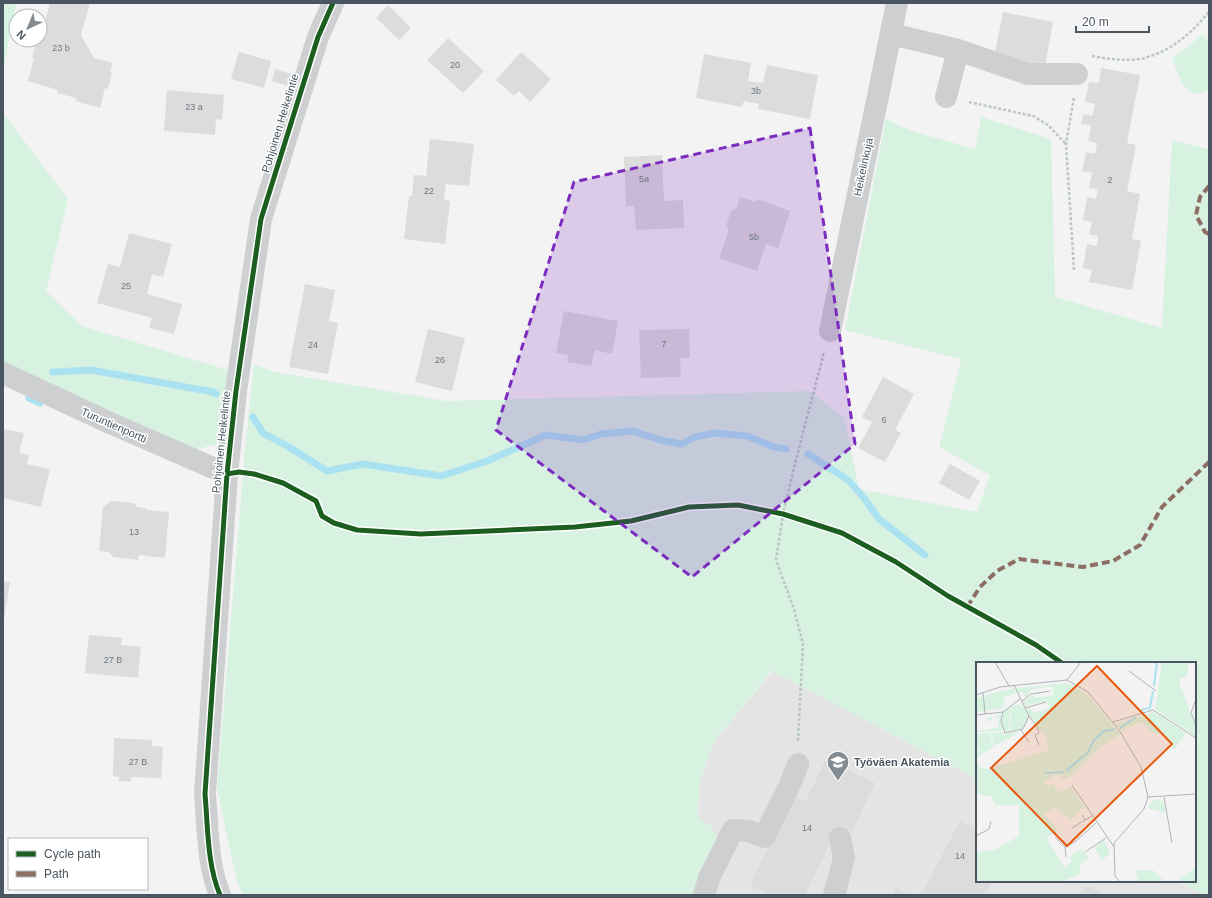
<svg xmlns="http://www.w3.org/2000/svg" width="1212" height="898" viewBox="0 0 1212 898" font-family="Helvetica,sans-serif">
	<rect width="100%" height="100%" fill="#f3f3f3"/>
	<path fill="#e5e4e5" d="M773,671L977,779V881H1177L1205,895H506L698,818L699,784L715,740Z"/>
	<path fill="#d8f2e1" d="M3,3H16L3,72Z
		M1202,35L1209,41V90C1202,95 1192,95 1186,88C1182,84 1175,66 1172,59Z
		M3,113L68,199L46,291L82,326L228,370L217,444L194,450L3,363Z
		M981,117L1051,139L1055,297L1162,328L1172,140L1209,149V895H1205L1177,881H1195V663H977V779L772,671L715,740L699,784L698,818L710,825L720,841L698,895H243L237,882L217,789L245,449L254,364L274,372L446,401L809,391L844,417L859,489L977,512L990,475L939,447L961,359L845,330L886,119L912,131L975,149Z"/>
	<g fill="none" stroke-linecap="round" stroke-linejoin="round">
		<path stroke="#abe2f1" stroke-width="7" d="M53,372L91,370L213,392L216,394
			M29,398L40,403
			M253,417L263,433L289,447L327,471L363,464L441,476L487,461L546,435L583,440L601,434L633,431L660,440L682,444L695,437L715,433L747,436L774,447L786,449
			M808,454L848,480L864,498L879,519L925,555"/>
	</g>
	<path fill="#dcdcdd" d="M50,3H90L81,35L94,58L113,63L110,72L112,73L108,89L105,88L100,108L75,101L76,98L57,93L58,90L28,81L34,58L32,57L37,40H40V27L43,28Z
		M388,5L411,28L399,40L376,18Z
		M1003,12L1053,22L1045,67L994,58Z
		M448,38L484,71L463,93L427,60Z
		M239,52L271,61L264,88L231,79Z
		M521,52L551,79L530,102L519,91L514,96L496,80Z
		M704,54L751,63L748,81L763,83L767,65L818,75L810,119L758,109L759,104L744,101L742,107L696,98Z
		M1101,68L1140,75L1127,143L1136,145L1127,191L1140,194L1132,239L1141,241L1132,290L1089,282L1092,270L1083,268L1087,244L1097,246L1098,236L1089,234L1092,222L1083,220L1087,197L1096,199L1098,189L1089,188L1092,173L1082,171L1086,152L1095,154L1097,143L1088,141L1091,125L1081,124L1083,114L1092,116L1095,104L1085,102L1089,82L1099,83Z
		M275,69L291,74L287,86L272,81Z
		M167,90L224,95L222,120L216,119L215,135L164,131Z
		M430,139L474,144L469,186L446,184L444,200L450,201L445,244L404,239L409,196H412L414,175L426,176Z
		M662,155L664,201L683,200L684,228L636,230L634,206H626L624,157Z
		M740,197L756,202L757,199L790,211L778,248L766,244L757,271L719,258L729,230L726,226L731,211L736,209Z
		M129,233L172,244L163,277L152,274L147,294L182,304L174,334L149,328L152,318L97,303L108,264L120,267Z
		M305,284L335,290L329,321L338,323L328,374L289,367Z
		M564,311L618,321L612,354L595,350L591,366L567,362L569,355L556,353Z
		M428,329L465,338L452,391L415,382Z
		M689,329L690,358H680L681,377L641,378L639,330Z
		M883,377L914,394L895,430L901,433L885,462L858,448L872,422L862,417Z
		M3,429L24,433L19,453L29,455L27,464L50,469L41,507L3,498Z
		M950,464L980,481L969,500L939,483Z
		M111,501L134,503L137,507L145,508L147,510L169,512L165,558L139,555L138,560L113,557L109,552L99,551L103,506H105Z
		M3,581L10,582L4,620H3Z
		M89,635L122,638L121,645L141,647L138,678L85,673Z
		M114,738L152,740V746L163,747L161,778L131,777V782L119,781V777L113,776Z
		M826,759L875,783L852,831L839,825L805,895H771L750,885L793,796L805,802Z
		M960,821L977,830V881H992L985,895H921Z
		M1087,886L1105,895H1082Z
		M896,888L910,895H893Z"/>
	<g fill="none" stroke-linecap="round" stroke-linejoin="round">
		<path stroke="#bac7c3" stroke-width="2.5" stroke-dasharray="3 2" stroke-linecap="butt" d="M1092,56C1108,59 1123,61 1139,59C1144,59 1149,56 1154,55C1177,46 1193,31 1209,12
			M969,102L1033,116L1048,125L1066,144
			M1074,270L1066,144L1074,97
			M798,741L803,644L794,609L776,560L783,514L796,460L824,352"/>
		<path stroke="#cdcfd1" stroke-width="22" d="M891,34L958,50L946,97
			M958,50L1028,74H1077
			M830,331L897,3
			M3,373L110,423L227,474
			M220,895C207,864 208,827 205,794L227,474L236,391L261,219L318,37L333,3
			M704,895L709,878L733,830L749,831L764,837L788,789L798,764
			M834,895L844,858L840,838"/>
		<path stroke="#8d6e63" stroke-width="4" stroke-dasharray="8 4" stroke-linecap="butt" d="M1209,186L1200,197L1196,215L1205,232L1209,234
			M967,607L980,587L997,571L1019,559L1083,567L1113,561L1140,545L1162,507L1209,462"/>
		<g stroke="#fff" stroke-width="8">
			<path id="cycleway" d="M227,474L239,472L254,474L283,483L316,501L322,516L334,523L357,530L421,534L575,527L631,521L689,507L738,505L783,514L842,533L896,562L948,596L1036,645L1062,663
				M220,895C207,864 208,827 205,794L227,474L236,391L261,219L318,37L333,3"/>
		</g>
		<use href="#cycleway" stroke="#1b5e20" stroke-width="5"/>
	</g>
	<path fill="#7b2cbf" fill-opacity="0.2" stroke="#7b2cbf" stroke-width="3" stroke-dasharray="8 5" stroke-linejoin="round" d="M810,128L855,444L692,577L496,430L574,182Z"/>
	<defs>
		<g id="university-pin" transform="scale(1.15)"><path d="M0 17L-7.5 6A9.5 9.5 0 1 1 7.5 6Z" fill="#848c93" stroke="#fff"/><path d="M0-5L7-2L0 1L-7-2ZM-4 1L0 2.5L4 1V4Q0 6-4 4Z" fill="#fff"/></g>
	</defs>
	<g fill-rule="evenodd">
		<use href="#university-pin" x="838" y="762"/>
	</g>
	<g text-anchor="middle" stroke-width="3" stroke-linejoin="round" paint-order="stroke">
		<g font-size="9" fill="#6e7880">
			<text x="61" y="51">23 b</text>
			<text x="455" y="68">20</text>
			<text x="756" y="94">3b</text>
			<text x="194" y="110">23 a</text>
			<text x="644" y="182">5a</text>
			<text x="1110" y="183">2</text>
			<text x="429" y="194">22</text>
			<text x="754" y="240">5b</text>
			<text x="126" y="289">25</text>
			<text x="664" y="347">7</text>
			<text x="313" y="348">24</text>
			<text x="440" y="363">26</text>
			<text x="884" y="423">6</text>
			<text x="134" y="535">13</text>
			<text x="113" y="663">27 B</text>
			<text x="138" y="765">27 B</text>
			<text x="807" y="831">14</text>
			<text x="960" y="859">14</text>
		</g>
		<g font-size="11" fill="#495560" stroke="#fff">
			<text transform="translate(280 123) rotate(-73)" y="4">Pohjoinen Heikelintie</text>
			<text transform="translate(863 167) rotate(-78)" y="4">Heikelinkuja</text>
			<text transform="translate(114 425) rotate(24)" y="4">Turuntienportti</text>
			<text transform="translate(221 442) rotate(-84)" y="4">Pohjoinen Heikelintie</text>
		</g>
		<g font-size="11" font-weight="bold" fill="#495560" stroke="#fff" text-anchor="start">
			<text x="854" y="766">Työväen Akatemia</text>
		</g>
	</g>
	<g transform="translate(976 662)">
		<rect width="220" height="220" fill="#f3f3f3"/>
		<path d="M186,0H213L211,14L204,17V23L220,65V75L179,47ZM91,21L111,32L144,72L124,85L93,116L88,117L80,112L68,120L70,124L77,122L83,131L95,124L109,146L99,151L101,154L93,158L80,145L68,151L82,168L71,176L88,205L96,200L94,194L106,187L113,196L104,202V211L87,220H0V190L19,188L43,174V143H19L15,134L0,132V99L5,106L12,107L73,88L70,72L63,69L53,53L47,66L34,70L35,45L45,42L50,48L54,46L57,50L68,48L74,44L70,39L49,44L47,40L58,33V36L78,33L76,24L54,28V31L47,37L49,35L46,30L41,31L39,26ZM38,26L40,31L27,36L29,41L27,46L0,50V36ZM34,45L33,70H30L26,62V52ZM178,50L210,71L198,88L188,73L174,70L168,61H162L145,69L140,62ZM25,53L26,69L0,70V63L1,69L22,66L23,56L16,55V59H12L11,56ZM26,70L28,72L45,70L18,84L15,71ZM14,71L17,85L0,96V90L5,88L0,84V72ZM183,137L188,141L190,149L188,151L172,146L175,140ZM128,178L134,192L126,198L118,186ZM220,200V220H200L217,208ZM158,208H177L189,220H159L162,216Z" fill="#d8f2e1"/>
		<path fill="none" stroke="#abe2f1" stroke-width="2" d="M178,24L181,0M165,48L174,46L177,29M144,66L160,55M90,109L112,90L118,78L128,69L139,67M69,111L88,110"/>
		<path fill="none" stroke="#afb4b8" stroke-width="1" d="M19,0L33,24M153,9L180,29M91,18L105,0M38,23L53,54L47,67L29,71L25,59L27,50L44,37M7,30L9,52M0,33L24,25L91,18L112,30L143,68L165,105L172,135L168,147L138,181L139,214L144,220M220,37L215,51L220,63M46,39L55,32L74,29M49,46L70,40M0,53L27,50M53,54L61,65L63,71L59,73L63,83M137,60L177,48L220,76M45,68L53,80M96,123L138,185M172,135L220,132M188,135L196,181M106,153L109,158L116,154M96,166L109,158M0,174L13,167L15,159M79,175L89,185M109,190L130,176M90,195L89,185L100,179L120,161"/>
		<path fill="#e8590c" fill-opacity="0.15" stroke="#e8590c" stroke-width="2" d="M121,4L196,82L91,184L15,106Z"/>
		<rect width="220" height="220" fill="none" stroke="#495560" stroke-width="2"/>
	</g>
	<rect width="1212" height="898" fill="none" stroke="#495560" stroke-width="8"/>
	<rect x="8" y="838" width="140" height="52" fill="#ffffff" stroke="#b6bbbf"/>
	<rect x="16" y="851" width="20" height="6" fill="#1b5e20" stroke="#b6bbbf"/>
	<text x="44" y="858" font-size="12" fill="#495560">Cycle path</text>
	<rect x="16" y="871" width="20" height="6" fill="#8d6e63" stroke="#b6bbbf"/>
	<text x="44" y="878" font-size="12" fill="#495560">Path</text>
	<g transform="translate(28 28) rotate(224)"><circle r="19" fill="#ffffff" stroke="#b6bbbf"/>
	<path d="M0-3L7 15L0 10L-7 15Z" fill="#848c93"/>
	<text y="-6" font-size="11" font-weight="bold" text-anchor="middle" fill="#495560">N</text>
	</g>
	<path d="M1076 26v6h73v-6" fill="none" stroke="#495560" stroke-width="2"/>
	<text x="1082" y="26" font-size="12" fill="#495560" stroke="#ffffff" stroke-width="3" paint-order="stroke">20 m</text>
</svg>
